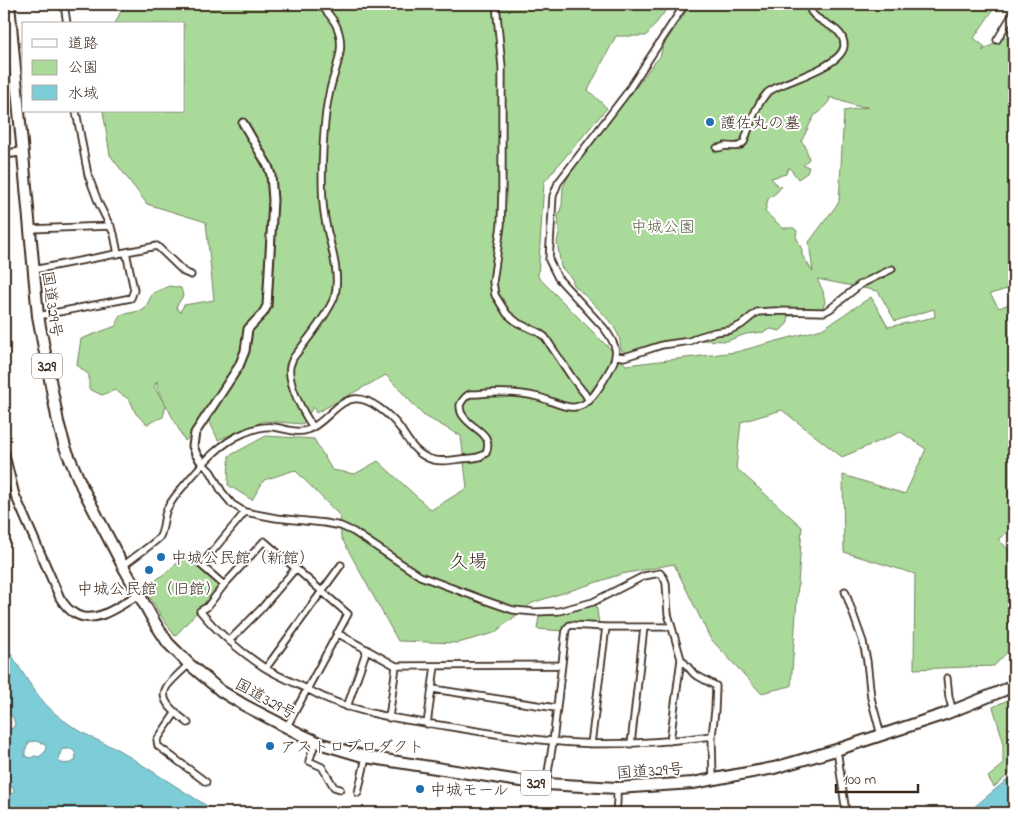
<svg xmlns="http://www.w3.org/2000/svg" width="1018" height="817" viewBox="0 0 1018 817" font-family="'Indie Flower','Klee One',sans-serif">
	<rect width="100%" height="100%" fill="#fff"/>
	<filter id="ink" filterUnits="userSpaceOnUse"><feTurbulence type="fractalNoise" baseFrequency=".02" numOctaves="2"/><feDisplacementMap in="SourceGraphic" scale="10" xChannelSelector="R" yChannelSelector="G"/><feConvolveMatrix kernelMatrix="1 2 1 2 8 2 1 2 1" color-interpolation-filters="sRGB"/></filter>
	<g filter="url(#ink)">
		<path fill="#aada9a" stroke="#72825c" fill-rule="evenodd" d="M124,4H671L646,36H616L588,90L607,108L544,182L538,277L626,365L736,352L822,329L871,297L888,327L935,317L934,309L895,321L878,291L817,279L823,291L825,302L820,316L803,311L795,316H788V323L780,331L771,329L764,332L746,334L727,341L699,340L688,345L662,347L630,354L621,350C621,346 620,341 619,337C613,320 587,298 574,285L572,279L561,267L557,242L559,233L558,216L562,205L563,187L572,169L598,136L607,121L631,94L655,62L660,57L663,46L691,4H997L974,38L985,47L982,51L1002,39L1014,35V287L990,294L999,308L1014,302V528L998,539L1014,555V645L994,666L914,669L915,574L844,552L843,475L905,494L926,449L901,432L842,457L782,410L741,422L736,468L802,527L791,686L761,693L710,638L674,564L622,574L532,603L494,633L458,643L398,641L341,537L340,516L295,470L264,480L252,500L228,485L229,456L266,436L314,439L332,470L355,474L378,461L431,510L467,488L461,436L423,415L386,375L316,413L313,407L303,424L264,421L218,440L209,420L185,441L157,388V381L154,387L166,406L163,417L147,424L136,414L130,400L115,390L102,395L89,389V375L77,365L81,339L116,326L120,315L144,310L153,293L169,286L181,288L183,296L176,307L180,312L184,305L214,300L206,222L147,204L110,155L103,111H184V24H115ZM829,97L856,106L868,107L844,111L839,202L809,242L813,272L802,255V250L796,236L797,231L794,228H783L765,212L768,199L777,192L781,187L778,186L771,178L786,174L789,167L798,179L807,173L809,167L803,165L809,159L805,145L801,142L814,116L820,112L830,100Z
			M185,557L220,587L175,636L161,616L145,589Z
			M596,603L599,624H569L563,631L537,629L539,616Z
			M1014,697V770L994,787L988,777L1003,765V740L993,707Z"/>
		<path fill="#7dcdd9" stroke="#638c8e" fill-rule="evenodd" d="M4,644C16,660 25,679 38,695C57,721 88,737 117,749L218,813H110C106,809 100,809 96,813H4V799C9,797 14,795 14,788L12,787L4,784V756L6,757L8,755V751L4,747V729L6,730L13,728L15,724L13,717L7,714H4ZM36,741L44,744L46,746L45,752L39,757L35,756L30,758L25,756V751L29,742ZM63,749H71L75,752L76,759C73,764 66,764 61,763L58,760L61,751Z
			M1014,774V813H967Z"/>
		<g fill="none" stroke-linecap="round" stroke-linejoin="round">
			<g stroke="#3b2a1e" stroke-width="9">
				<path id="minor" d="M64,4L67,24
					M496,4L502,67V190L501,225L493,282L495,295L507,314L518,323L538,332L545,337L573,379L585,394L589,401
					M997,40L1014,12
					M76,111L88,175L99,204L114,234L118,254
					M717,148C720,148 723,147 725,146C733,146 738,149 744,142C750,126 755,106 767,93C770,90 774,89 777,87C793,79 842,65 844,46C845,23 809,24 809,4
					M29,229L111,226
					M33,270L157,246L184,272L191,275
					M38,316L131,298L134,290L126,252
					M616,356L624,357L634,354L662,345L690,341L698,337L715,332L730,330L741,325L757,312L774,311L824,312L830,309L861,284L892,269
					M313,427C303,413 287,383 290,366C291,363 292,361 293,358C305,343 330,312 335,295C341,267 327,239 324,212C321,191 322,169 323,148C324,130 325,112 329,95C333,71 348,49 336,25C332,17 326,11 320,4
					M203,464L211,472L222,492L232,504L245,512L276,518L325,523L341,526L354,532L420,576L484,600L513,610L535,612L559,611L593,602L644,576L660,573L664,578L666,583L668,614L681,659L694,674L716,686L715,710L712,736L713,780
					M123,566C134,557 149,547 159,538C164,532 163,517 167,509C172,499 180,490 187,482C203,463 220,443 244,433C253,429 263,426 273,427C284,428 297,434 307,430C325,424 336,401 354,399C370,397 391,416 400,428C408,440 414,452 428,458C438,463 451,460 461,459C470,458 480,459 486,453C494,433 473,430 464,417C461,414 460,410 460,405C462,401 465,396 470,394C472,394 475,394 477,394C498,392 518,392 538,397C551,400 569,412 582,405C593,400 602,383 608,373C620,354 617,345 604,328L558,278L549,260L553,196L558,183L626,94L685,4
					M224,585L201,565L245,512
					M845,591L863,642L867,661L871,698L881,735
					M337,633L396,666L562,665
					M229,641L261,609L296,568
					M266,668L341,565
					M947,678L949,697L953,712
					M433,689L556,708
					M347,707L367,649
					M176,712L157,740L158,746L206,782
					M389,718L396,666
					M188,723C179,715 158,702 166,688C168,683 184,669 189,664
					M427,724L435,666
					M286,728L348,614L264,541L224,585L207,607L200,611C218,633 241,652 265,668C278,676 293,682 307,689C350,713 399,719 446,726C482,732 517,738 552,741C605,747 659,743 712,736
					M316,741L309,761L322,767L334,787L340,789
					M670,741L681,659
					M591,744L606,627
					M631,744L644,627
					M836,750L838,756L846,813
					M546,784L553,742L566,629L570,625L606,627H671
					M358,793L366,757
					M616,813L617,801V788"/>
			</g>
			<g stroke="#3b2a1e" stroke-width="11">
				<path id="tertiary" d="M4,154L22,152
					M4,451L15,495L60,598C64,604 68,610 74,613C94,627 122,604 139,594
					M203,464L196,454L193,446L195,433L239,366L245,351L248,329L263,313L267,306L273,200L271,175L268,166L243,123"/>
			</g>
			<g stroke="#3b2a1e" stroke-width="14">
				<path id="trunk" d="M9,4L38,316L58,422L65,447L82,487L123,566L155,623L168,643L189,664L221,691L244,705L302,735L322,744L366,757L513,780L546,784L617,788L693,783L774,768L836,750L945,714L1014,686"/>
			</g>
			<use href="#minor" stroke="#fff" stroke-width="5.5"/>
			<use href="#tertiary" stroke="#fff" stroke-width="7"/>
			<use href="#trunk" stroke="#fff" stroke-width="10"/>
		</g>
	</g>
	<g fill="#1f6fb2" stroke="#fff" stroke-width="2">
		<circle cx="710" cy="122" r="5"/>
		<circle cx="161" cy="557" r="5"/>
		<circle cx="149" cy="570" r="5"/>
		<circle cx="270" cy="746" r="5"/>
		<circle cx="420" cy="789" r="5"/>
	</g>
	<g text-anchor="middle" stroke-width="4" stroke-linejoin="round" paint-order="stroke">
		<g fill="#fff" stroke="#766a62" stroke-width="1">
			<rect x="32" y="353.5" width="30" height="25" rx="4"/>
			<rect x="521" y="770.5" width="30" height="25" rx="4"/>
		</g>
		<g font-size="15" font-weight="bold" fill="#3b2a1e">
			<text x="47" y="371">329</text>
			<text x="536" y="788">329</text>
		</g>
		<g font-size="16" fill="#3b2a1e" stroke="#fff" text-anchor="start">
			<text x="720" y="128">護佐丸の墓</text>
			<text x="171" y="563">中城公民館（新館）</text>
			<text x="149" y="594" text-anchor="middle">中城公民館（旧館）</text>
			<text x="280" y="752">アストロプロダクト</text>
			<text x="430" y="795">中城モール</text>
		</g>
		<g font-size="16" fill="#5c5f43" stroke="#fff">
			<text x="663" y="232">中城公園</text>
		</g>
		<g font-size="16" fill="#3b2a1e" stroke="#fff">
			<text transform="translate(53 304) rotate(82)" y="6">国道329号</text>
			<text transform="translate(266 698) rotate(29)" y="6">国道329号</text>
			<text transform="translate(650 770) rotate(-4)" y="6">国道329号</text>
		</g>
		<g font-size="19" fill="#3b2a1e" stroke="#fff">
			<text x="468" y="567">久場</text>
		</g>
	</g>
	<rect width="1018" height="817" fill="none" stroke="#fff" stroke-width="20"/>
	<rect x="10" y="10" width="998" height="797" fill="none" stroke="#3b2a1e" stroke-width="2" filter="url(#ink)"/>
	<rect x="22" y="22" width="162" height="90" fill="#ffffff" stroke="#b1aaa5"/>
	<rect x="32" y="39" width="25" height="8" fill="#ffffff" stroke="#b1aaa5"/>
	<text x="68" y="48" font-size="15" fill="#3b2a1e">道路</text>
	<rect x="32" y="60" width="25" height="15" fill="#aada9a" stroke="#b1aaa5"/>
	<text x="68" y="72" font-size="15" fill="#3b2a1e">公園</text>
	<rect x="32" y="85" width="25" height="15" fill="#7dcdd9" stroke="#b1aaa5"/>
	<text x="68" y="98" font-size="15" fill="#3b2a1e">水域</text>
	<path d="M836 784v8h82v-8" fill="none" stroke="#3b2a1e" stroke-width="2.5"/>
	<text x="843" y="784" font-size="15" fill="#3b2a1e" stroke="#ffffff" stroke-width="4" paint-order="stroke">100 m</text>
</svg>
